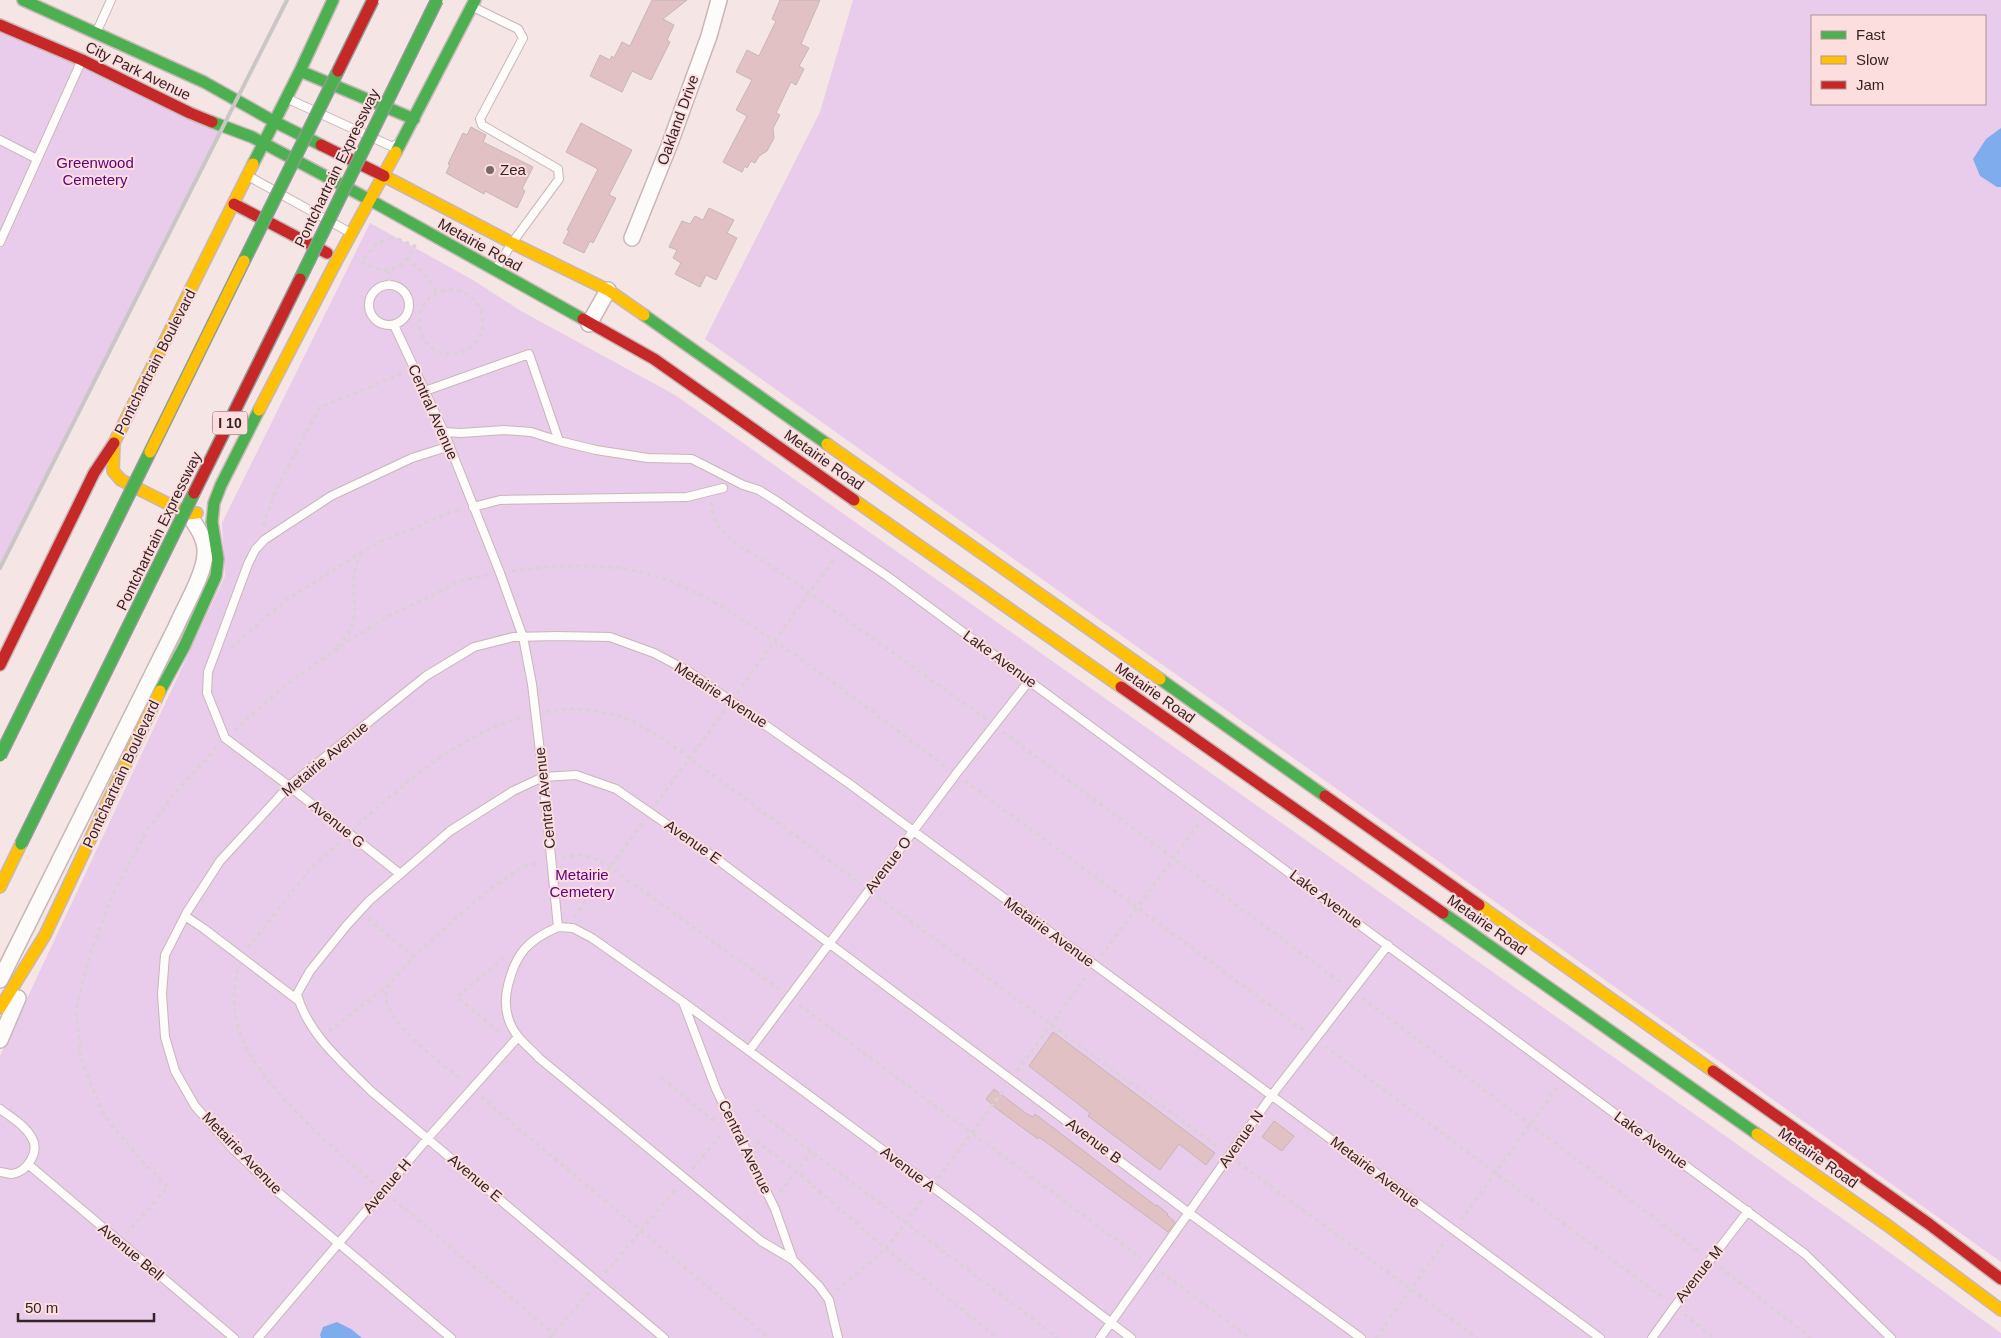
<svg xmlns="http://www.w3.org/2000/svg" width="2001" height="1338" viewBox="0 0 2001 1338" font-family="Arial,sans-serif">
	<rect width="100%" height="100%" fill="#f5e5e5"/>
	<path fill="#e9cbec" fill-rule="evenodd" d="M853,0H2001V1262L705,339L820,112ZM1812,16H1985V104H1812Z
		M0,25L223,129L114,340L0,568Z
		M370,223L473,280L521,311L675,395L1850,1224L2001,1333V1338H0V1056L225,576L222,523Z"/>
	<path fill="#7facec" d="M2001,128V187H1997L1980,176L1973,159L1986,139Z
		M337,1322L351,1329L362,1338H321L320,1335L323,1327Z"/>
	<path fill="#e1c1c3" stroke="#c6b6b7" d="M652,0H687L663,19L674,25L667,40L670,42L651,80L632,71L622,92L590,76L600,55L610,60L612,56L614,58L622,42L630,46Z
		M780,0H820L801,44L809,48L799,66L804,69L796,85L791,82L776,113L780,115L773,128L774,138L767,151L759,156L755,163L751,161L747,168L745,166L742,172L723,162L747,116L736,110L752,80L736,72L747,50L759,56L776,21L772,19Z
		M581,123L632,150L609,195L616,198L593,243L590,241L584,253L563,243L569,231L567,230L598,169L566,152Z
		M471,127L486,135L483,142L533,167L522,189L525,191L517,208L485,191L484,194L446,173L450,165L448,164L463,133L467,135Z
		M709,208L734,220L727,233L737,238L716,280L706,275L700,287L675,274L681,263L673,258L677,250L669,247L682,221L690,224L695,216L703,220Z
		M1053,1032L1215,1153L1206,1165L1179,1144L1160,1170L1088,1116L1090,1113L1029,1066Z
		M994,1089L1027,1114L1033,1117L1035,1114L1156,1206L1157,1205L1168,1214L1167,1215L1175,1222L1168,1232L1039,1137L1038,1139L997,1109L986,1099Z
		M1274,1121L1294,1136L1282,1151L1262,1137Z"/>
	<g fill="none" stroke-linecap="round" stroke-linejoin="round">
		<g stroke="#c7b7b8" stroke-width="10">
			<path id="lane" d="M473,7L518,29L523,38L480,119L482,125L558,169L559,179L512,243L496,269
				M97,31L111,0
				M286,98L393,147L395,145
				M0,140L37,159
				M248,176L351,233
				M0,242L81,62
				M369 305a20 20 0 1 1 40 0a20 20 0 1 1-40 0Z
				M394,325L444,432L500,573L523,637L532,684L543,777L558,927L573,928L592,938L683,1002L716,1089L775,1209L793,1260L819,1286L829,1300L838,1338
				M425,391L529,354L559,441
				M444,432L461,433L504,430L531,432L559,441L596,450L648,458L692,459L743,485L759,490L778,502L887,576L1805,1254L1891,1338
				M473,507L500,500L687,497L723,488
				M400,874L289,786L225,738L207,693L208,672L248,564L255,550L264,540L331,496L412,458L450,446
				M185,916L203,928L299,1001
				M558,927C528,940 516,953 508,985C505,997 505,1011 510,1023C515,1037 529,1047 539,1058L761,1241L793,1260
				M683,1002L965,1211L1131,1338
				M749,1051L956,774L1029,681
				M0,1109C12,1118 25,1125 32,1138C40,1152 27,1172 12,1174C8,1174 3,1172 0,1172
				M29,1165L234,1338
				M258,1338L428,1138L518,1037
				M451,1338L279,1193L233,1149L195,1106L175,1071L165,1037L162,994L165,955L187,912L220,861L289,786L426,676L474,647L513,637L557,636L610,637L654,653L688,671L851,785L1600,1338
				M664,1338L371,1091C343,1063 307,1033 297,994L310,971L347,925L369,901L450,831L513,791L543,777L576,775L616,789L714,857L1189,1213L1361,1338
				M1100,1338L1272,1095L1388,945
				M1652,1338L1675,1306L1748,1211"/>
		</g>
		<g stroke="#c7b7b8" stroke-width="18">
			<path id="street" d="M632,238L669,146L709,36L719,0
				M589,324L608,290
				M0,980L176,627C184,608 205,573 205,553C206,539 196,525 188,514
				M0,1040L18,998"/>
		</g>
		<g stroke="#c7b7b8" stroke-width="14">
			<path id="fast" d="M23,0L204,82L275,122L321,145
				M300,71L333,0
				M212,122L252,137L370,200
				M396,152L475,0
				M253,164L300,71L414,119
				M370,200L583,319
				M644,315L827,444
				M1160,679L1325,796
				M160,691L184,647L216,576L218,559L212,522L214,503L221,485L259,410
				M1443,913L1757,1134"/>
		</g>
		<g stroke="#c7b7b8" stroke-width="14">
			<path id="slow" d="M384,176L512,243L608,290L644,315
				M259,410L338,258L396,152
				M827,444L1160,679
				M854,500L1121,687
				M197,513L188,514L121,480L113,471L114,443L253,164
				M0,887L21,844
				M1479,905L1713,1071
				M45,935L160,691
				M0,1008L45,935
				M1757,1134L1887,1225L2001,1310"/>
		</g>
		<g stroke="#c7b7b8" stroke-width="14">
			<path id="jam" d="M0,25L82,60L190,113L212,122
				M321,145L384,176
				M234,204L327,253
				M583,319L654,359L854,500
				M0,665L94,473L114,443
				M1121,687L1443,913
				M1325,796L1479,905
				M1713,1071L1929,1224L2001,1279"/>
		</g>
		<path stroke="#d8d2d3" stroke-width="3" stroke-dasharray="4 4" stroke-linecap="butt" d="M390,239H398L415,246C401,271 386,277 361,261L377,243Z
			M407,258L426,275L437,293
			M388,270L390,285
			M419 322a32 32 0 1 1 64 0a32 32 0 1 1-64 0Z
			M711,502L713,516L719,528L735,543L776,569L986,719
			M263,526L277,488L319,408L403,373
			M512,571C555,565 597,563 640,572C687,582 732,612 771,639C831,679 888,724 946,767
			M337,646C372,616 340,584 362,553
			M231,648L285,601L371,546L451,512L462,510
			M737,693L836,556
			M546,712C571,706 600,710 624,718C651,727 690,759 714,776C763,812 812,848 861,884
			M234,730L286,685L351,639L389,616L461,581L488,575
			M1003,732L1343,984
			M965,781L1306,1032
			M656,804L725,710
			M358,825C403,784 465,731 525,717
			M562,858C585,853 590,855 610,867L780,990
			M878,897L1219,1148
			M574,917L644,821
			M368,919L414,957
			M248,948L310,869L340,841
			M1101,956L1200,822
			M238,969C232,991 233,1012 240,1033C255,1081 336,1151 375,1184
			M390,985C389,988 386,993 386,996C385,1023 443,1064 462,1081
			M1362,998L1701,1253
			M799,1005L1141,1258
			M329,1031L385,988L419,951L486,892L522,867L539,863
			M499,1032L457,997L504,958
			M1325,1046L1665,1299
			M1017,1071L1087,975
			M662,1078L719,1125
			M481,1097L769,1338
			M756,1110L1058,1338
			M756,1141L796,1171L886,1249L998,1338
			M1238,1162L1477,1338
			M692,1169L724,1132
			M938,1178L1005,1088
			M780,1192L811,1152
			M393,1199L559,1338
			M1461,1220L1559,1085
			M126,1234L168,1187L141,1160L104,1116L81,1059L76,1010L90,954L112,896L147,831L175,793L217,747
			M1720,1267L1811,1338
			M1161,1272L1250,1338
			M605,1273L677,1188
			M837,1290L886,1249L924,1197
			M1684,1314L1714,1338
			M550,1338L590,1291
			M1376,1338L1447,1239"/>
		<use href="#lane" stroke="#fefbfb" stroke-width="8"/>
		<use href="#street" stroke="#fefbfb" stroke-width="15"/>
		<use href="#fast" stroke="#4caf50" stroke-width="11"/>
		<use href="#slow" stroke="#ffc107" stroke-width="11"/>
		<use href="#jam" stroke="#c62828" stroke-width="11"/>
		<path stroke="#cbc6c6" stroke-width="4" d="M0,568L287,0"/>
		<g stroke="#939a9a" stroke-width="14" stroke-linecap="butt">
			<path id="fast-bridge" d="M244,261L338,71
				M300,279L437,0
				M0,756L150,452
				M21,844L194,493"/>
		</g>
		<g stroke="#939a9a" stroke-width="14" stroke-linecap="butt">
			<path id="slow-bridge" d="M150,452L244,261"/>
		</g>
		<g stroke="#939a9a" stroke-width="14" stroke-linecap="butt">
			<path id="jam-bridge" d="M338,71L373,0
				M194,493L300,279"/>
		</g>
		<use href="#fast-bridge" stroke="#4caf50" stroke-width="11"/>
		<use href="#slow-bridge" stroke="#ffc107" stroke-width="11"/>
		<use href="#jam-bridge" stroke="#c62828" stroke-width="11"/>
	</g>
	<circle fill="#796868" stroke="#fcdedf" stroke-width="2" cx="490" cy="170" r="5"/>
	<g text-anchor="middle" stroke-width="4" stroke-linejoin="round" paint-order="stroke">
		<rect fill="#fcdedf" stroke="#715c5d" stroke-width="1" x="212.5" y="411.5" width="35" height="23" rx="4"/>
		<g font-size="14" font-weight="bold" fill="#362425">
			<text x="230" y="428">I 10</text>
		</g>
		<g font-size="15" fill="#362425" stroke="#fcdedf">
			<text transform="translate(138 71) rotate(26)" y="5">City Park Avenue</text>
			<text transform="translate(678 120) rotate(-70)" y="5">Oakland Drive</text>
			<text transform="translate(337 168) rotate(-64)" y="5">Pontchartrain Expressway</text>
			<text transform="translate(480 245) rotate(29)" y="5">Metairie Road</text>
			<text transform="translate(155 362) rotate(-63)" y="5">Pontchartrain Boulevard</text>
			<text transform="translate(433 412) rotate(66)" y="5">Central Avenue</text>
			<text transform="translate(824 460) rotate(35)" y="5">Metairie Road</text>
			<text transform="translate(159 531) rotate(-64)" y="5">Pontchartrain Expressway</text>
			<text transform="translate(1000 659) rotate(36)" y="5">Lake Avenue</text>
			<text transform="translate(1155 693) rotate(35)" y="5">Metairie Road</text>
			<text transform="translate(721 695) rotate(33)" y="5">Metairie Avenue</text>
			<text transform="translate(325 759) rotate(-40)" y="5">Metairie Avenue</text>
			<text transform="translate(121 774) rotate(-65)" y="5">Pontchartrain Boulevard</text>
			<text transform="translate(545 798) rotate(-96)" y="5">Central Avenue</text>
			<text transform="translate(337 824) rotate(39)" y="5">Avenue G</text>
			<text transform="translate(693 842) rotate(35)" y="5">Avenue E</text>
			<text transform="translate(888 865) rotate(-53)" y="5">Avenue O</text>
			<text transform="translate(1326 899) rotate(37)" y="5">Lake Avenue</text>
			<text transform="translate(1487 925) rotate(35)" y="5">Metairie Road</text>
			<text transform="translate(1049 932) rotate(36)" y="5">Metairie Avenue</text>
			<text transform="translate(1241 1139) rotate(-55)" y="5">Avenue N</text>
			<text transform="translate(1651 1140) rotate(36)" y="5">Lake Avenue</text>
			<text transform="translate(1094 1141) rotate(37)" y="5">Avenue B</text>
			<text transform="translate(745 1147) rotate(64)" y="5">Central Avenue</text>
			<text transform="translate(242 1153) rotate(46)" y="5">Metairie Avenue</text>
			<text transform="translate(1818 1158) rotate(35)" y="5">Metairie Road</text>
			<text transform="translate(908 1169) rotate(37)" y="5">Avenue A</text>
			<text transform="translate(1375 1172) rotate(37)" y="5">Metairie Avenue</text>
			<text transform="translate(475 1178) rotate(40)" y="5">Avenue E</text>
			<text transform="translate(387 1186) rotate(-50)" y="5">Avenue H</text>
			<text transform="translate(131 1252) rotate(40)" y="5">Avenue Bell</text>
			<text transform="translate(1699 1274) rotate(-52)" y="5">Avenue M</text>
		</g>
		<g font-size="15" fill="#650081" stroke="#fcdedf">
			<text x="95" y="168">Greenwood<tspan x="95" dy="17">Cemetery</tspan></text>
			<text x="582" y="880">Metairie<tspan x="582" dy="17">Cemetery</tspan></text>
		</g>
		<g font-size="15" fill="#362425" stroke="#fcdedf" text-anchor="start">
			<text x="500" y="175">Zea</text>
		</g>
	</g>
	<rect x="1811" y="15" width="175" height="90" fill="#fcdedf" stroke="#ad9495"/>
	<rect x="1821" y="31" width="25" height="8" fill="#4caf50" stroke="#ad9495"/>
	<text x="1856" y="40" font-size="15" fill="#362425">Fast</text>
	<rect x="1821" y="56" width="25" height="8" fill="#ffc107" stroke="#ad9495"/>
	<text x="1856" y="65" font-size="15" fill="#362425">Slow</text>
	<rect x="1821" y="81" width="25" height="8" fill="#c62828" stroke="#ad9495"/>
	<text x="1856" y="90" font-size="15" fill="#362425">Jam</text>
	<path d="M18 1313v8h136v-8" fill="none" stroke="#362425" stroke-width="2.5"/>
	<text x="25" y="1313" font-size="15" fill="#362425" stroke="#fcdedf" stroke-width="4" paint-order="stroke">50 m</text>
</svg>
